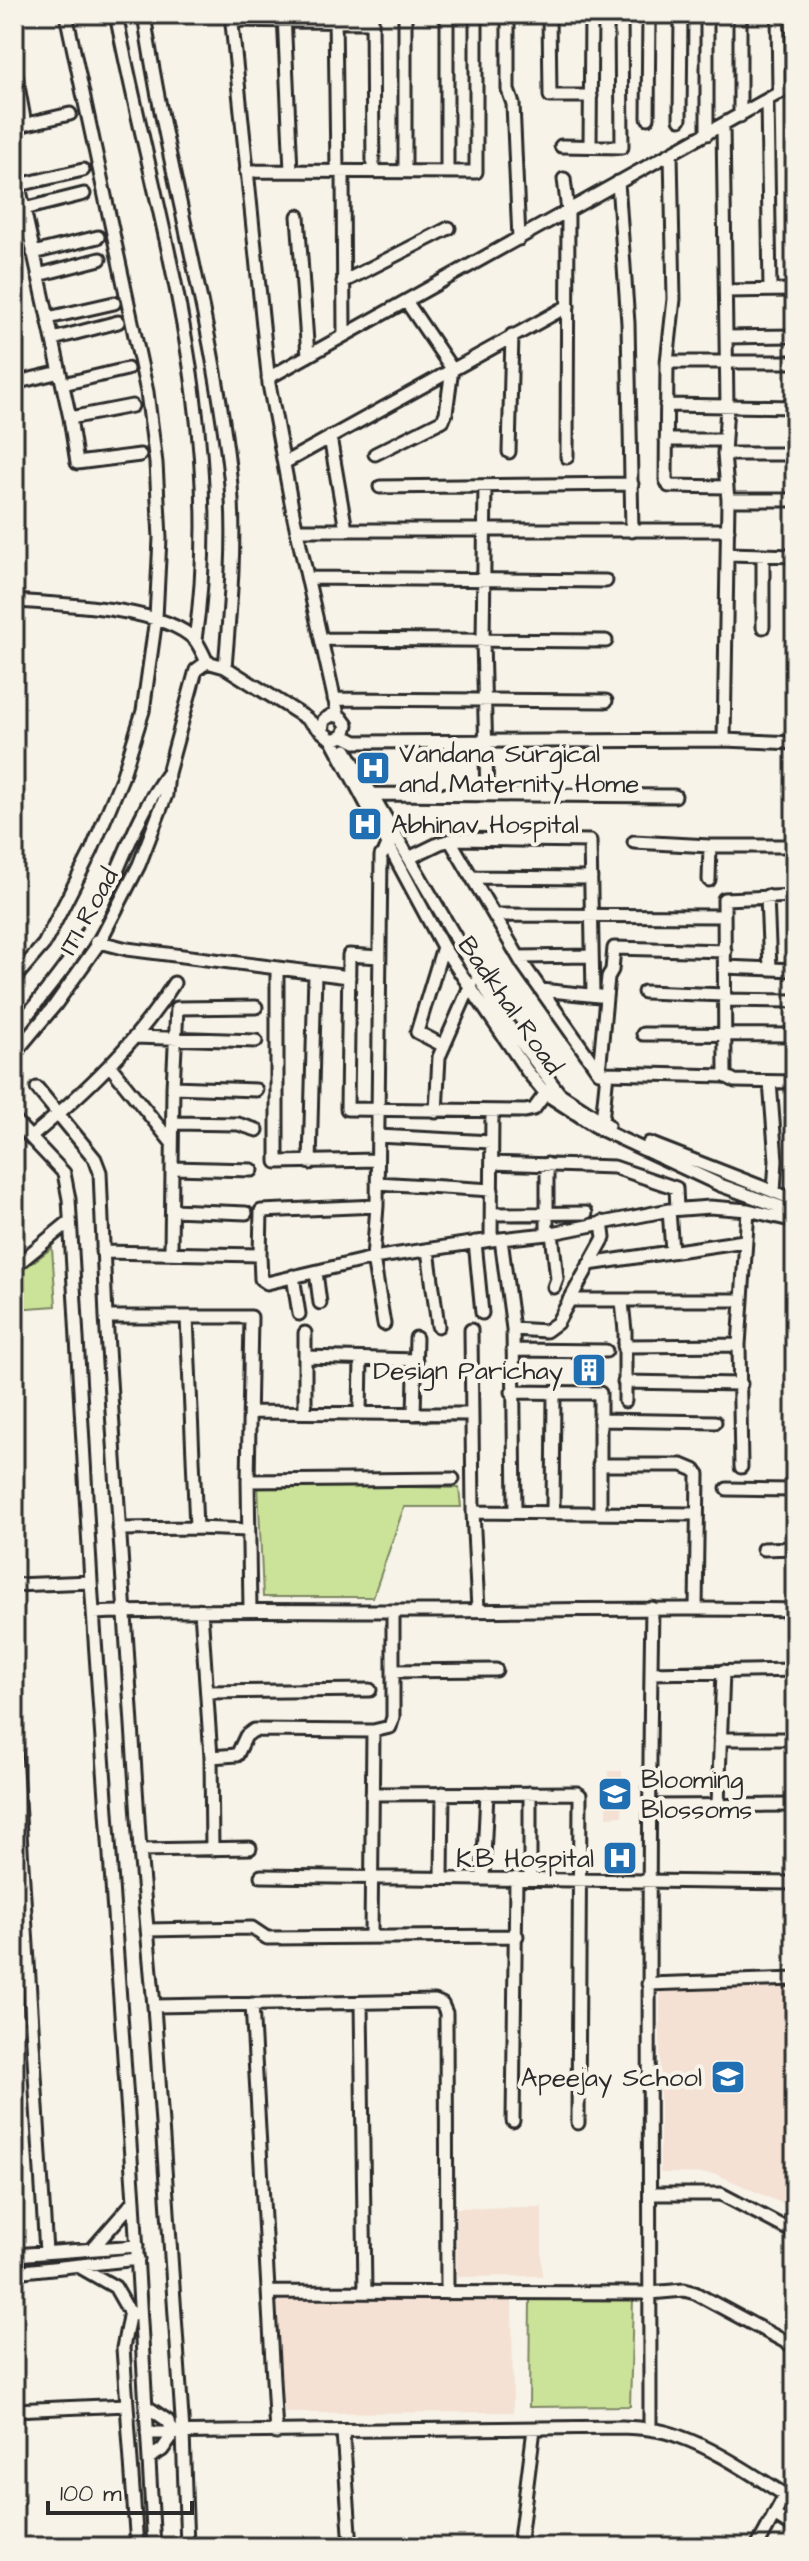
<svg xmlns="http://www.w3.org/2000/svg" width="809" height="2561" viewBox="0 0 809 2561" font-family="'Architects Daughter',sans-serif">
	<rect width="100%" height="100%" fill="#f7f3e8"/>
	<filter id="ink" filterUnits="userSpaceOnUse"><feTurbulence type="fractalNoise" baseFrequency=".0125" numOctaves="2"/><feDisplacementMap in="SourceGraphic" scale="16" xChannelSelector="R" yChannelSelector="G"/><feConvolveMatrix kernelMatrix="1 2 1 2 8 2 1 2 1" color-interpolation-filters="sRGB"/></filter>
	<g filter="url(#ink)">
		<path fill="#f4e1d3" d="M608,1771H622V1816L607,1817Z
			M660,1982H795V2197L790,2207L716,2174L660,2173Z
			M542,2207V2276L457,2277L456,2208Z
			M275,2288L512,2289L513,2412L284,2413Z"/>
		<path fill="#cbe399" stroke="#7b8762" stroke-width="2" d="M52,1248L56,1306L14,1309V1276Z
			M258,1484L459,1488L461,1507H404L373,1597H263Z
			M530,2298L633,2299L630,2406L529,2407Z"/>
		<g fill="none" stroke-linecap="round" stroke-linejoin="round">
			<g stroke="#2b2b2b" stroke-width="17">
				<path id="minor" d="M116,14C157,224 227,422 195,640
					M144,14C167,172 215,325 231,485C236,544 230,607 225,667
					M231,14L269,384L294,518L338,715
					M284,14L291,171
					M335,14L337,171
					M372,14L373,171
					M447,14V171
					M508,14V90L513,104L519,239
					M549,14L550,96H591
					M707,14V134
					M740,14V116
					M778,14L779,93
					M232,20L372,22
					M14,64L25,124
					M767,100L770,290
					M648,118L649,14
					M680,119L681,14
					M723,125L727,406L724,454L728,500L724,740
					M14,127L70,114
					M561,146L622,147L621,14
					M590,146L591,14
					M671,154L674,299L667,362L666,480L669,486L727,487
					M14,163L70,418L77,463L140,455
					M246,171L476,172V14
					M343,171L344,335
					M405,171V14
					M564,179L568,211L567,457
					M618,182L628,323L632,531
					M19,185L83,170
					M24,209L84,194
					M298,216L308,356
					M33,253L98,237
					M38,275L100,259
					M343,282L449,228
					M726,291L795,290
					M48,318L114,303
					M727,337L795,336
					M53,339L118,322
					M667,362H795
					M268,378L795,84
					M14,383L60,372
					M63,384L127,369
					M666,405L795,407
					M70,418L132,406
					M330,437L346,530
					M666,440H724
					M509,452L512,335
					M375,454L443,420L446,413L452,369L406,301
					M724,454H795
					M284,463L568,306
					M485,486L483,641L487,795
					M380,487L632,484
					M728,500H795
					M297,530H728
					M728,554L795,556
					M763,555V627
					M308,578L606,581
					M14,601C59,604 164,607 195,640C200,646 204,656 207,662
					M321,639L606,641
					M334,699L606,701
					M344,736L356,742L724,740L795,743
					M332,740L443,947L527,1071L546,1094L600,1129L720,1185L795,1212
					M346,750L502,1017L559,1093L608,1125
					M371,794L675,796
					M450,840L522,963L599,1072
					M634,842L710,846H795
					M409,858L440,843L456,839L590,841L593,995
					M471,877L591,878
					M709,880L710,846
					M767,896L770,969
					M496,915L724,916
					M96,941L127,949L349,977
					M443,947L417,1032L444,1046
					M379,957L349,955L347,1109L525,1111L534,1109L548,1090
					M519,957L592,956
					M725,967L795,970
					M277,970V1162L377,1160
					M14,979L44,944L91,852L122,778L143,711L156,618L160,538L156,463L147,392L66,14
					M541,990L599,996
					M644,992L725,995
					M725,1000L795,1001
					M14,1032C38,1000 67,968 87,933C117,882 132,821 167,774
					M643,1034L795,1035
					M135,1037L256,1041
					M14,1054L55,1005L99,943L139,865L166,795L168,773L196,670L207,662L225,667L306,718L332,740L344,736L347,725L341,717L332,715L324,720L322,730
					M110,1066L172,1143
					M607,1073L725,1076L735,1081L795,1082
					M725,1076L724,899L795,896
					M770,1082L776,1160L774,1192
					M173,1087L256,1090
					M37,1088L95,1159L100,1172L106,1317L140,1850L154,2006L183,2433L187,2547
					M436,1112L439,1057L471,984
					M14,1120L64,1173L69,1199L91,1582L134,2201L154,2547
					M602,1121L607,1073L599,1072L608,977L612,970L614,948L725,951
					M173,1123L238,1124L257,1130
					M378,1136L491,1142
					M31,1137C86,1091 136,1044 174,983
					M649,1143L795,1200
					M310,1163L315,973
					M492,1163L614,1167L676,1188L677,1209
					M172,1168L252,1170
					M377,1183L492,1190
					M172,1210L246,1213
					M669,1210L672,1251
					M492,1214L586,1213
					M552,1233L557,1279L554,1287
					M547,1234V1164
					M501,1239L513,1329L515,1512
					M491,1240L492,1112
					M475,1242L482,1313
					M428,1250L438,1326
					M102,1252L260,1255L261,1279L267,1283L373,1258L491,1240L547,1234L669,1210L710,1207L748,1210
					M171,1252L173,1087L177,1008L256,1007
					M260,1255L261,1211L377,1206
					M589,1264L744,1241
					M14,1267L70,1221
					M316,1272L320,1303
					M293,1276L299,1314
					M569,1300H741
					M622,1302L625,1331V1401
					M106,1317H251L248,1481L250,1609
					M187,1317L196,1528
					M384,1324L373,1258L377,1206L381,856L392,842
					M513,1329L546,1331L557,1323L604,1238L602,1222
					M471,1330L473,1512L478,1609
					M305,1333V1411
					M739,1345L741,1467
					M624,1346L739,1345L748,1210L795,1221
					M513,1350L606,1351
					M305,1357L416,1360
					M624,1382L741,1384
					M512,1392L600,1393V1513
					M250,1412L472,1414
					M360,1413L361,1359
					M414,1414L416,1338
					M600,1420L715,1422
					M599,1465H682L694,1470L698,1474L696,1608
					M248,1481L453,1479
					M727,1489L795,1490
					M553,1511L554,1394
					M473,1512L697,1514
					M119,1529L196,1528L248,1530
					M763,1549L795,1548
					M14,1585L91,1582
					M201,1610L211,1757L212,1850
					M94,1613C194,1609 293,1611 393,1611C527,1611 661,1607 795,1610
					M393,1671L496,1670
					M651,1673L795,1670
					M208,1692L370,1690
					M14,1736L46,2252
					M720,1739H795
					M211,1757L237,1755L246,1736L254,1730L373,1731L390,1727L393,1717V1611
					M372,1794L577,1793L580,1795L578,2123
					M718,1805L723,1671
					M651,1806L795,1805
					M140,1850L250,1848
					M261,1876L795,1883
					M442,1877L443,1793
					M483,1878L487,1793
					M530,1878V1793
					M147,1930L252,1928L267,1938L517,1936
					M371,1936L373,1731
					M648,1984L795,1979
					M361,2003L365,2292
					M252,2004L276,2433
					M154,2006L435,2001L442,2004L446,2013L447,2293
					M513,2121L516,1878
					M651,2194H721L795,2233
					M786,2228L795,2213
					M92,2249L134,2201
					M14,2255L137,2246
					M80,2267L115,2287L131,2315
					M14,2272L138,2259
					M269,2292L650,2293L684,2290L695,2293L795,2347
					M130,2311L123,2348L137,2547
					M146,2406L168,2421L174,2433L162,2450L149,2458
					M14,2410L127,2405
					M650,2429C650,2155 647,1882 652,1608
					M343,2432L351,2547
					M147,2433L622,2427C641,2428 660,2429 678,2436C719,2450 758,2479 795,2501
					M774,2515L795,2528
					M519,2547L534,2429
					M757,2547L785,2495"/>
			</g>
			<use href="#minor" stroke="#f7f3e8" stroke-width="11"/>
		</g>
	</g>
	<defs>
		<g id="hospital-square" transform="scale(1.8)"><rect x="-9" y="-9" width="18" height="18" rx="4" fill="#1f6fb2" stroke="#f7f3e8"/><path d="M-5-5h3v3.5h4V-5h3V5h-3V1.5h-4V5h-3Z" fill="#fff"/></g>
		<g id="building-square" transform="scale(1.8)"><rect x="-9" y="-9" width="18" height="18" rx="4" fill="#1f6fb2" stroke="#f7f3e8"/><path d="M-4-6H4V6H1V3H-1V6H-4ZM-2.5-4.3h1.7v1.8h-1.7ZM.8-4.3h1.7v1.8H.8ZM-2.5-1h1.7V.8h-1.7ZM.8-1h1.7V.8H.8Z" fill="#fff"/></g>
		<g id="school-square" transform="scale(1.8)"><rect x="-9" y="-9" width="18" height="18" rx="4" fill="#1f6fb2" stroke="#f7f3e8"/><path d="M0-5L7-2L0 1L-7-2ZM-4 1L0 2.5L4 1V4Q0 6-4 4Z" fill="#fff"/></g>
	</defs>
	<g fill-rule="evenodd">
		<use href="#hospital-square" x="373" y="768"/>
		<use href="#hospital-square" x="365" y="824"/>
		<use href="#building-square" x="589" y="1370"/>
		<use href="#school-square" x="615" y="1794"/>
		<use href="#hospital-square" x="620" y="1858"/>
		<use href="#school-square" x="728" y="2077"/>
	</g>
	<g text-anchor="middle" stroke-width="8" stroke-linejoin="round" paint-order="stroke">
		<g font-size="26" fill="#2b2b2b" stroke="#f7f3e8" text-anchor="start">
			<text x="399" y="762">Vandana Surgical<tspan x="399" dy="30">and Maternity Home</tspan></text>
			<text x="391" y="833">Abhinav Hospital</text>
			<text x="563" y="1379" text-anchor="end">Design Parichay</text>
			<text x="641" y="1788">Blooming<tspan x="641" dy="30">Blossoms</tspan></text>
			<text x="594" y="1867" text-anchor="end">K.B Hospital</text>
			<text x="702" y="2086" text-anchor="end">Apeejay School</text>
		</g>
		<g font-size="26" fill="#2b2b2b" stroke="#f7f3e8">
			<text transform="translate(88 911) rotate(-61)" y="9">ITI Road</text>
			<text transform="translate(511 1005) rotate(55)" y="9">Badkhal Road</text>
		</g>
	</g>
	<rect width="809" height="2561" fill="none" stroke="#f7f3e8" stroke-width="48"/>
	<rect x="24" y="24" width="761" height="2513" fill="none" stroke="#2b2b2b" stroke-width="3" filter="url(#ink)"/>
	<path d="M48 2501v12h144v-12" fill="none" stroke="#2b2b2b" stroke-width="4"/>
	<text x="60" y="2501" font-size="24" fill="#2b2b2b" stroke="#f7f3e8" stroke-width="6" paint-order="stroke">100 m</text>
</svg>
